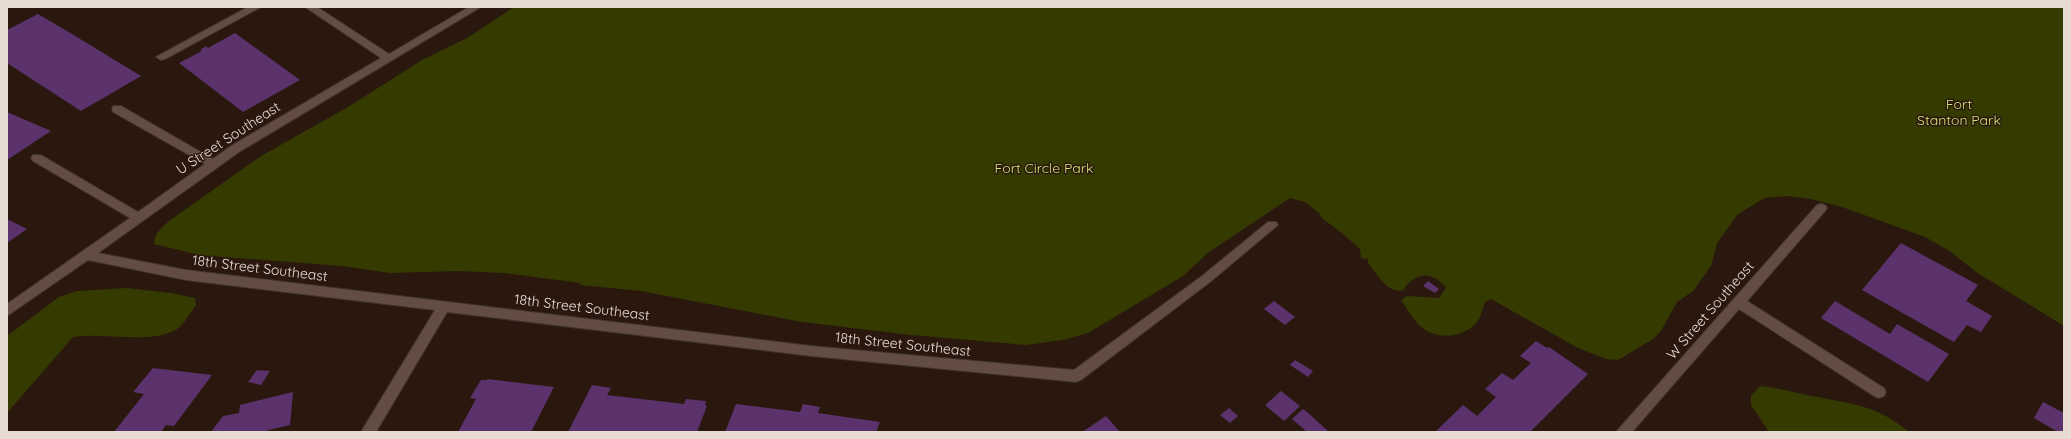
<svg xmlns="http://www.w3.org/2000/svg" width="2071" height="439" viewBox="0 0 2071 439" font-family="Quicksand,sans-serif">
	<rect width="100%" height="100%" fill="#2a180f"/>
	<path fill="#343a00" d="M514,7H2064V326L1976,272L1951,252L1925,237L1842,207L1811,199L1786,196L1765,198L1738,214L1717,243L1711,266L1693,291L1677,302L1661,331L1653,339L1618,360L1606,359L1578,348L1491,299L1485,302C1483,308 1481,317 1477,322C1465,337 1439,340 1424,329C1414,322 1408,310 1401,300L1407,296L1439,298L1446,288C1437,276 1425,271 1413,280C1409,283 1405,285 1404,290C1388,295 1377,274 1368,263V259L1361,258L1360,249L1342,233L1323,219L1319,213L1305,202L1290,198L1209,252L1183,276L1088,333L1063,340L1026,345L911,335L802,322L641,291L580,285L581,283L504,273L459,271L390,273L342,266L199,255L154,244C154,233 162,228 169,221L261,156L348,107L422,60L467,38Z
		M127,288L171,293L195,298L196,305C190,313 185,323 177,329C152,345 101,332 73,337L7,413V336L59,297L77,291Z
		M1760,386C1780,388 1798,394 1818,397C1857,405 1878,406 1909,432H1769L1751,405V396Z"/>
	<path fill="#5b326c" d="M38,14L72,34L141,76L81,111L7,63V30Z
		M235,33L300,80L243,112L179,63L202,51L200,50L206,46L208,48Z
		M7,112L51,131L7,160Z
		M7,219L27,229L7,243Z
		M1901,243L1978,285L1966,301L1992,316L1981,332L1967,325L1954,342L1862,290Z
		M1428,281L1439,289L1435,293L1423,286Z
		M1274,301L1295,317L1285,325L1264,309Z
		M1835,301L1890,334L1897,324L1949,354L1928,382L1821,318Z
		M1536,341L1547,348L1549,347L1588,374L1530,432H1435L1463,405L1477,416L1496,397L1485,389L1502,373L1513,380L1531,363L1520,356Z
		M1295,360L1313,371L1308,377L1290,365Z
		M153,368L212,375L174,426L166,425L161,432H114L144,394L133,392Z
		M257,370L270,371L261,385L248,382Z
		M488,379L554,387L531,432H458L476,399L470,398L481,380H487Z
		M592,385L611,388L607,395L684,404L686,399L706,401L705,405L707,406L697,432H568Z
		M1281,391L1300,406L1284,421L1265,405Z
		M293,392L290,425L261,432H211L223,416L239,413L240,405Z
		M2043,402L2064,413V432H2058L2034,418Z
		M736,404L800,412L803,404L820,407L818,413L880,422L876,432H725Z
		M1229,408L1238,416L1230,423L1220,415Z
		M1303,409L1307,412L1329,432H1307L1292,419Z
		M1106,416L1120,432H1082Z"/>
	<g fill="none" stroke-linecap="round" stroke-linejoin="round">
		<g stroke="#40332f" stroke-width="2">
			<path id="minor" d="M248,7H261L165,59L161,60L156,57Z
				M305,7H317L389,54L469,7H481L239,152L98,253L186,270L811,346L1074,370L1202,276L1268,222H1276L1278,225L1210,282L1081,380L1076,382L811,356L447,312L376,432H361L435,310L186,280L88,260L7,316V304L130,218L33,161L31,158L33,155H41L138,212L205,164L113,112L112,109L113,106H121L213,159L231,146L381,58Z
				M1821,204L1825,205L1827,208L1825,211L1747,301L1884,388L1886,392L1884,396L1879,398L1874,396L1739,309L1632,432H1616L1817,205Z"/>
		</g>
		<use href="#minor" fill="#634d43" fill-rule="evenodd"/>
	</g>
	<g text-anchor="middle" stroke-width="3" stroke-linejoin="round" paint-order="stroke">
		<g font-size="14" fill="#d2e174" stroke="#2a180f">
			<text x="1959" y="109">Fort<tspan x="1959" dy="16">Stanton Park</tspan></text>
			<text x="1044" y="173">Fort Circle Park</text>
		</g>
		<g font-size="14" fill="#e8dbd4" stroke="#2a180f">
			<text transform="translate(228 138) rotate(-33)" y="5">U Street Southeast</text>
			<text transform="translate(260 268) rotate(7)" y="5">18th Street Southeast</text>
			<text transform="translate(582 307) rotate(7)" y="5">18th Street Southeast</text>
			<text transform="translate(1710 310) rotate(-49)" y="5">W Street Southeast</text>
			<text transform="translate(903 344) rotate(6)" y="5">18th Street Southeast</text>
		</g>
	</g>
	<rect width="2071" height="439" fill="none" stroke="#e8dbd4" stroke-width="16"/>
</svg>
